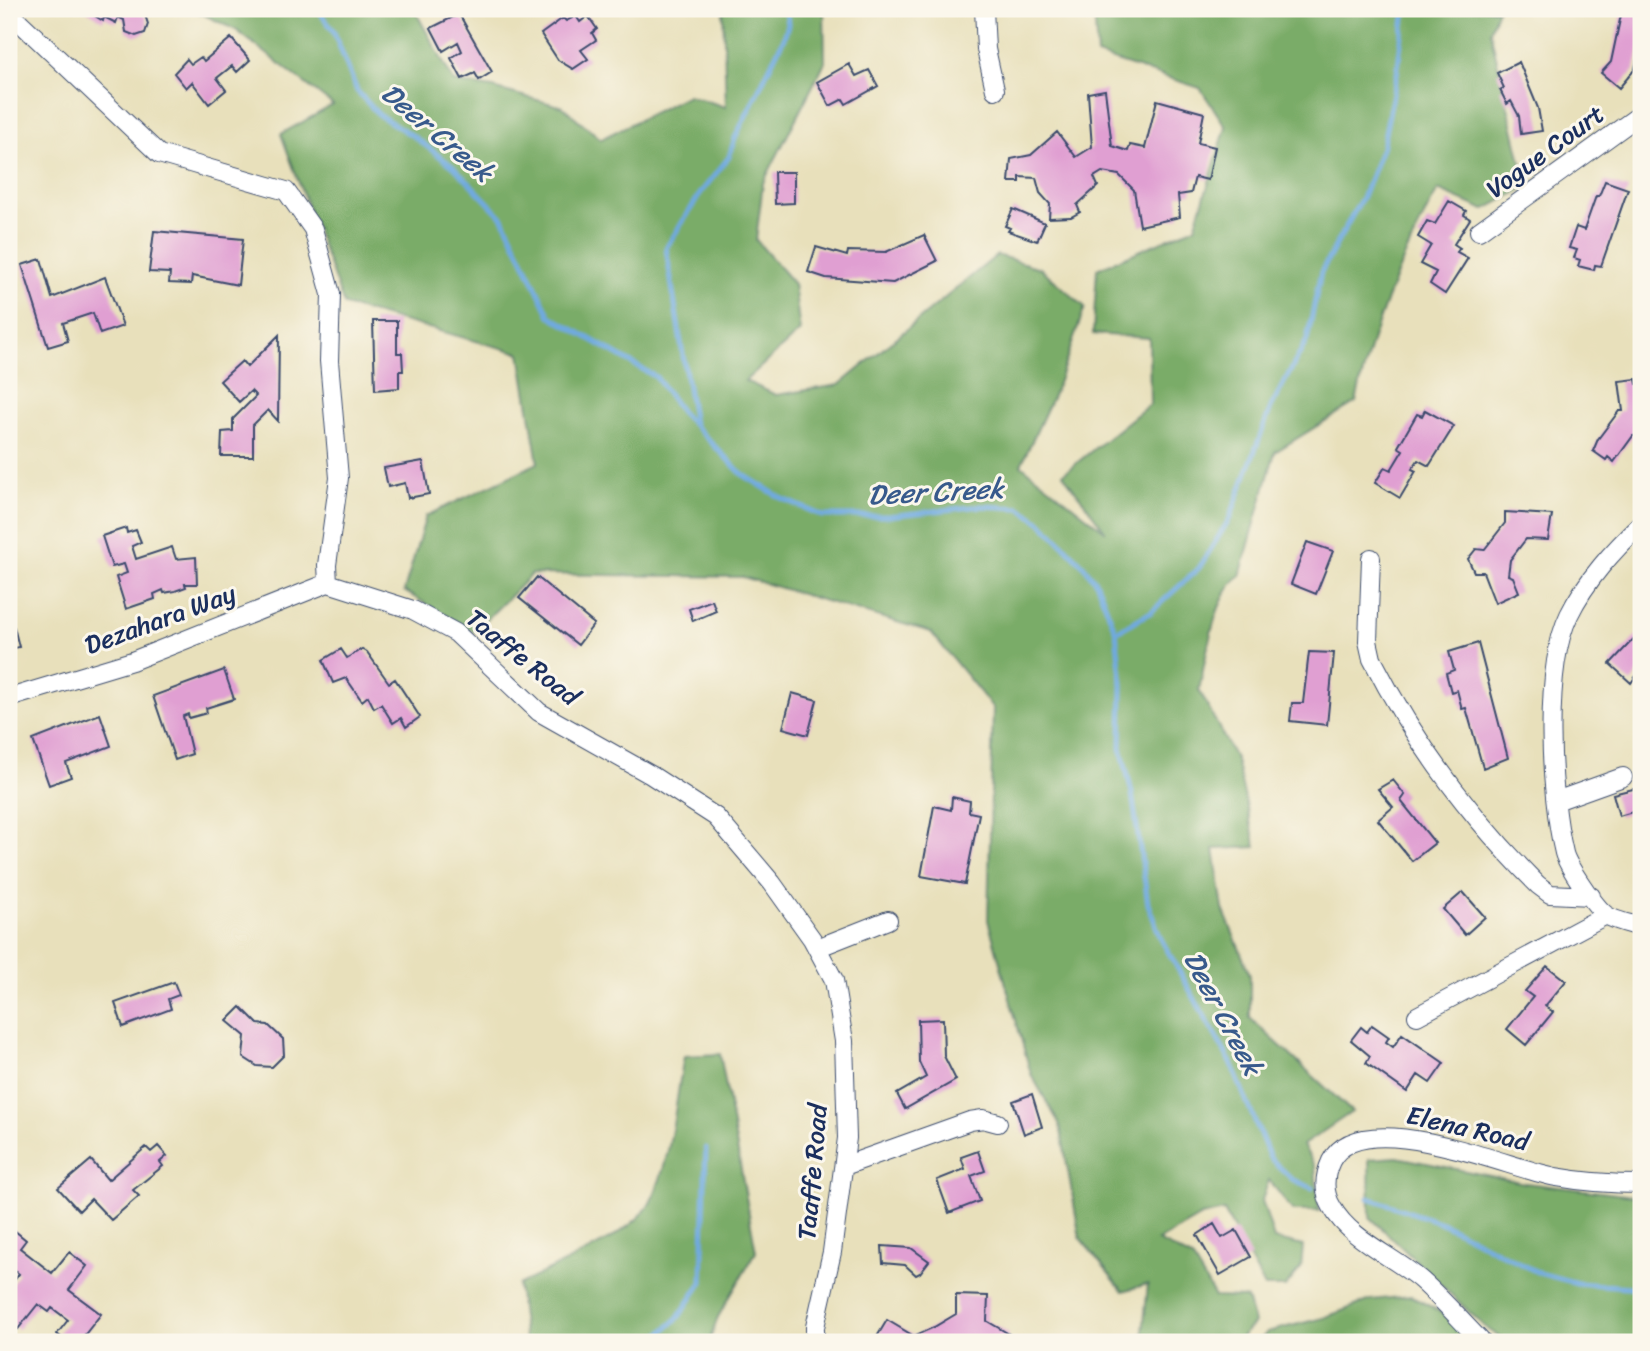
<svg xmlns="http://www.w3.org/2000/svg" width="1650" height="1351" viewBox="0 0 1650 1351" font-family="Sriracha,sans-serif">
	<rect width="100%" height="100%" fill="#fbf7ec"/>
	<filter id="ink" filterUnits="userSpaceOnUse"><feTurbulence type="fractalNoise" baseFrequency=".0143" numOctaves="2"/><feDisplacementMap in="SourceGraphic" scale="14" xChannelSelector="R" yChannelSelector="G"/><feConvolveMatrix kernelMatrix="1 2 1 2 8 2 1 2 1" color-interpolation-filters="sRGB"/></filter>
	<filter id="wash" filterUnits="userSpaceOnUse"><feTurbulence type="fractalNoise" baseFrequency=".00686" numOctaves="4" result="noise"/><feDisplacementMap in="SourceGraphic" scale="28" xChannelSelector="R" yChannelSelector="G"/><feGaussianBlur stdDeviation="1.57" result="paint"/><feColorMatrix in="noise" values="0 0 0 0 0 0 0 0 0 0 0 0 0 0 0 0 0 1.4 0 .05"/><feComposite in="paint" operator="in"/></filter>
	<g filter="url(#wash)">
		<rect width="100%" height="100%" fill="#e8e0bb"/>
		<path fill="#7aac67" stroke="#4a6e62" stroke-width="2" d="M192,9H414L454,82L493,88L563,107L601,139L688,95L726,107L723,9H824L825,62L763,183L756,240L794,284L800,331L745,381L776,395L839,385L997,255L1040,268L1085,307L1056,389L1021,465L1106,532L1063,474L1150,404L1149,338L1093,334L1097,269L1195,227L1226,127L1200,88L1097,55L1094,9H1498L1490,31L1527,187L1484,210L1438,190C1401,257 1372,328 1356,402L1275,452L1240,576C1214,594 1206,659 1199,690L1236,760L1256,847L1214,849L1223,909L1250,975V1018L1352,1112L1303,1145L1315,1167L1319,1211H1293L1269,1180L1262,1200L1274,1239L1303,1246L1301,1268L1285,1287H1265L1224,1211L1201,1216L1158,1241L1192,1258L1215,1297L1247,1298L1254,1323L1237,1342H1142L1148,1284L1123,1291L1080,1238L1060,1125L1031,1074L988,920L993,708L931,632L743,577L532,574L474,632L404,591L426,516L538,463L520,353L344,305L281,134L333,105L236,30Z
			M720,1054L756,1252L718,1317L709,1342H525L518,1285C551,1268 634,1235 650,1203C672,1160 675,1103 684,1056Z
			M1397,1157L1525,1183L1641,1197V1342H1506L1484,1326L1370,1217L1369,1159Z
			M1411,1296L1454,1319L1475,1342H1259L1267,1332L1323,1318L1371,1300Z"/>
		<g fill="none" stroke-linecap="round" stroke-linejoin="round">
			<path stroke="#6faae0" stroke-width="5" d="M317,9L333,30L357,91L379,115L413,136L454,167L503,218L550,316L656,377L681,412L742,474L781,498L823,516H888L981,506L1020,508L1043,524L1084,566L1097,584L1116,632L1122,685L1121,748L1132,793L1148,904L1161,939L1231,1063L1270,1158L1292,1179L1312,1188
				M694,425L666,248L702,191L729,157L735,138L784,38L788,24L786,9
				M1116,632L1151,612L1199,568L1230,518L1271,407L1307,340L1321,272L1363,196L1382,148L1397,74L1405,9
				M1369,1198L1442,1223L1539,1273L1577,1283L1641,1288
				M656,1342L658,1336L678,1318L702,1282L706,1148"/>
		</g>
		<g id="blocks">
			<path fill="#e09fd2" d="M84,9H139L138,11L145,15L148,24L145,33L136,36L126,32L124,20L118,17L116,23L104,17L103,21Z
				M1641,9V39L1635,69L1619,88L1601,73L1611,62L1622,10Z
				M459,14L492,72L479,80L475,73L462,79L451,58L462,51L458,42L443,51L431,28Z
				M576,16L580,22L588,16L597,29L592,33L596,40L581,50L588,59L573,69L558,60L541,34L563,18L566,21Z
				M231,38L250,60L237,72L232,66L217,78L226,90L209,104L192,82L186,88L174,73L187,59L191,64L201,57L204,61Z
				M1519,62L1538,108L1542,131L1521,134L1519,116L1511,101L1507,104L1500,90L1504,88L1497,73Z
				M849,64L856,76L869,70L878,86L846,104L843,99L830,106L817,82Z
				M1105,90L1112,146L1128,151L1130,145L1145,148L1157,100L1204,113L1198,143L1215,147L1208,180L1195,177L1191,193L1178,195L1180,217L1140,226L1134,190L1119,175L1102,172L1094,177L1098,186L1077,205L1080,212L1071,217L1049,218L1050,204L1040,193L1036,178L1020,177V182H1009L1011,159L1031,155L1057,132L1076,157L1092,147L1088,93Z
				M774,172H794V203L775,204Z
				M1605,181L1628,189L1601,266L1595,265L1594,270L1578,266L1580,260L1574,258L1577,250L1569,248L1576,227L1584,230L1596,196H1599Z
				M1449,201L1466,211L1464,215L1470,219L1454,244L1460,248L1457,252L1468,258L1445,294L1430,284L1436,272L1420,264L1431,245L1418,237L1427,221L1435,224Z
				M1013,209L1045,223L1037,241L1008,231L1010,228L1005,226Z
				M154,231L243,239L238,285L192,276L191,284L169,283L170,273L149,272Z
				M924,235L937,261L893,283L826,278L808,272L816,247L847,256L848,251L886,252Z
				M41,259L52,298L105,277L123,326L100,334L93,313L63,323L68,341L48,347L22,265Z
				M373,321H397V353H402L403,371H399V388L375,390Z
				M279,335L278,421L268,410L253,425V456H221L222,432L233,431V419L256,396L251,391L239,402L220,381L242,361L247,367Z
				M1636,379L1637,384H1641V435L1633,436L1614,462L1608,457L1606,460L1593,451L1598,439L1619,411H1623L1619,381Z
				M1425,410L1454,426L1429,466L1418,460L1412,469L1416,471L1400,498L1375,483L1385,467L1391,470L1403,450L1398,447L1417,414L1422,416Z
				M423,461L429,494L408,498L405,483L388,487L384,468Z
				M1505,512L1552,515L1548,540L1526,539L1510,560L1508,575L1513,577L1519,592L1495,603L1483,572H1474L1468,559L1476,549L1484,550L1505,523Z
				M126,528L127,533L136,530L141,542L132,546L136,559L172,547L176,559L196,557L197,584H185L186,587L175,591L164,593L163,590L154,594L155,599L126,609L116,577L127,573L124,564L112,567L102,536Z
				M1307,542L1333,551L1316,594L1291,584Z
				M537,577L594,624L578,645L519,598Z
				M712,600L716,611L693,621L689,609Z
				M9,627H14L19,647L9,649Z
				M1641,631V669L1631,683L1610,664Z
				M1478,643L1508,758L1483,768L1466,708L1462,709L1457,690L1451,692L1446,673L1454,670L1449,652Z
				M341,649L347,658L362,649L367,652L389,683L395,679L420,717L406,727L401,718L393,723L381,704L374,708L368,696L362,701L346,678L333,683L323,660Z
				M1309,652L1334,653L1327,725L1290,721L1292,703H1303Z
				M224,670L234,699L206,708L207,713L189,718L188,714L183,716L192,754L175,760L153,696Z
				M792,693L817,700L808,735L783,728Z
				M100,714L111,746L66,763L71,777L49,785L33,740Z
				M1393,780L1405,795L1401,801L1435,843L1412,861L1378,820L1393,807L1378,789Z
				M1633,789L1641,792V813L1636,811L1619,816L1613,794Z
				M952,797L970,801L969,812L979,814L965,884L921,876L934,806L951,810Z
				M1463,892L1485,917L1465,935L1443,909Z
				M1547,966L1566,981L1545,1006L1553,1012L1526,1045L1507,1029L1533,997L1525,991Z
				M174,982L179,995L168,999L171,1009L123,1027L115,1003Z
				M241,1007L258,1024L268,1025L283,1039L284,1055L272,1067L257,1066L243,1057L245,1036L227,1021Z
				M943,1019L944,1056L956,1080L905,1109L897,1094L926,1077L919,1062L918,1020Z
				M1372,1025L1389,1037L1386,1042L1393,1047L1402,1034L1444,1063L1430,1083L1418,1075L1407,1092L1366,1063L1370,1056L1351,1040L1361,1027L1367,1032Z
				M1032,1094L1042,1127L1024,1134L1013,1101Z
				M158,1146L167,1156L160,1162L163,1166L133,1190L139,1196L111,1220L91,1199L79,1211L58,1188L91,1160L108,1180L146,1147L151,1152Z
				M978,1151L985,1171L971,1176L980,1201L949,1213L937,1180L965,1169L961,1157Z
				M1214,1224L1222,1238L1236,1230L1251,1257L1220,1275L1197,1235Z
				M9,1226L26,1240L20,1248L52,1273L69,1252L87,1266L69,1290L101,1314L79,1342H67L57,1334L68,1320L52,1308L49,1312L38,1304L18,1329L9,1322V1283L11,1285L19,1274L9,1266Z
				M882,1246L911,1248L929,1261L920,1273L916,1275L905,1265L883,1263Z
				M956,1295L988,1296L987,1321L1009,1334L1003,1342L875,1340L887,1320L914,1336L934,1327L956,1314Z"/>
		</g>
	</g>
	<g filter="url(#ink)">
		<use href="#blocks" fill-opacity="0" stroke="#3a4a6c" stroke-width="2"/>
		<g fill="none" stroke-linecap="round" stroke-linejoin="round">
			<g stroke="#3a4a6c" stroke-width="20">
				<path id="minor" d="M984,9L986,49L995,90
					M9,12L159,154L286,191L313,229L331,294L329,361L339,478L327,565L328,583L413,610L456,633L539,712L651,775L716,817L772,883L812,939L834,980L844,1041L847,1138L832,1252L815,1327V1342
					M1479,231L1641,114
					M1641,524C1614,550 1586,580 1569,615C1543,669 1550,795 1564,853C1567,865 1595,907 1606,915C1615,921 1631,924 1641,927
					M1371,558L1368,641L1372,659C1415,744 1471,818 1538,885L1550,894L1591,896
					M9,698L132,661L328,583
					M1556,801L1623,777
					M817,948L888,920
					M1417,1016L1606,915
					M844,1166L970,1121L983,1119L998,1123
					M1482,1342C1462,1322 1443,1300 1422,1281C1395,1257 1350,1240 1332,1207C1323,1192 1324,1176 1331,1161C1360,1103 1507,1168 1556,1177C1584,1182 1613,1184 1641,1184"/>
			</g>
			<use href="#minor" stroke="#fff" stroke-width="18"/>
		</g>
	</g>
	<g text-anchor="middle" stroke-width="6" stroke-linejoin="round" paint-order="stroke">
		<g font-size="26" fill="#1b2f5e" stroke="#fbf7ec">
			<text transform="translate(1545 151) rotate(-36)" y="9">Vogue Court</text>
			<text transform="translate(160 619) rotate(-20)" y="9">Dezahara Way</text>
			<text transform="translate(523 657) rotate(39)" y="9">Taaffe Road</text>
			<text transform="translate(1468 1128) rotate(13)" y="9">Elena Road</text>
			<text transform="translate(812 1172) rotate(-85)" y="9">Taaffe Road</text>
		</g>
		<g font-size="28" font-style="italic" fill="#385a8c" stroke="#fbf7ec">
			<text transform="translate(438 132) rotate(40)" y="10">Deer Creek</text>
			<text transform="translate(936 491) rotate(-3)" y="10">Deer Creek</text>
			<text transform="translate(1224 1013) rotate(62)" y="10">Deer Creek</text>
		</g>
	</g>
	<rect width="1650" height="1351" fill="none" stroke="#fbf7ec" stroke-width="35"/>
</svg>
